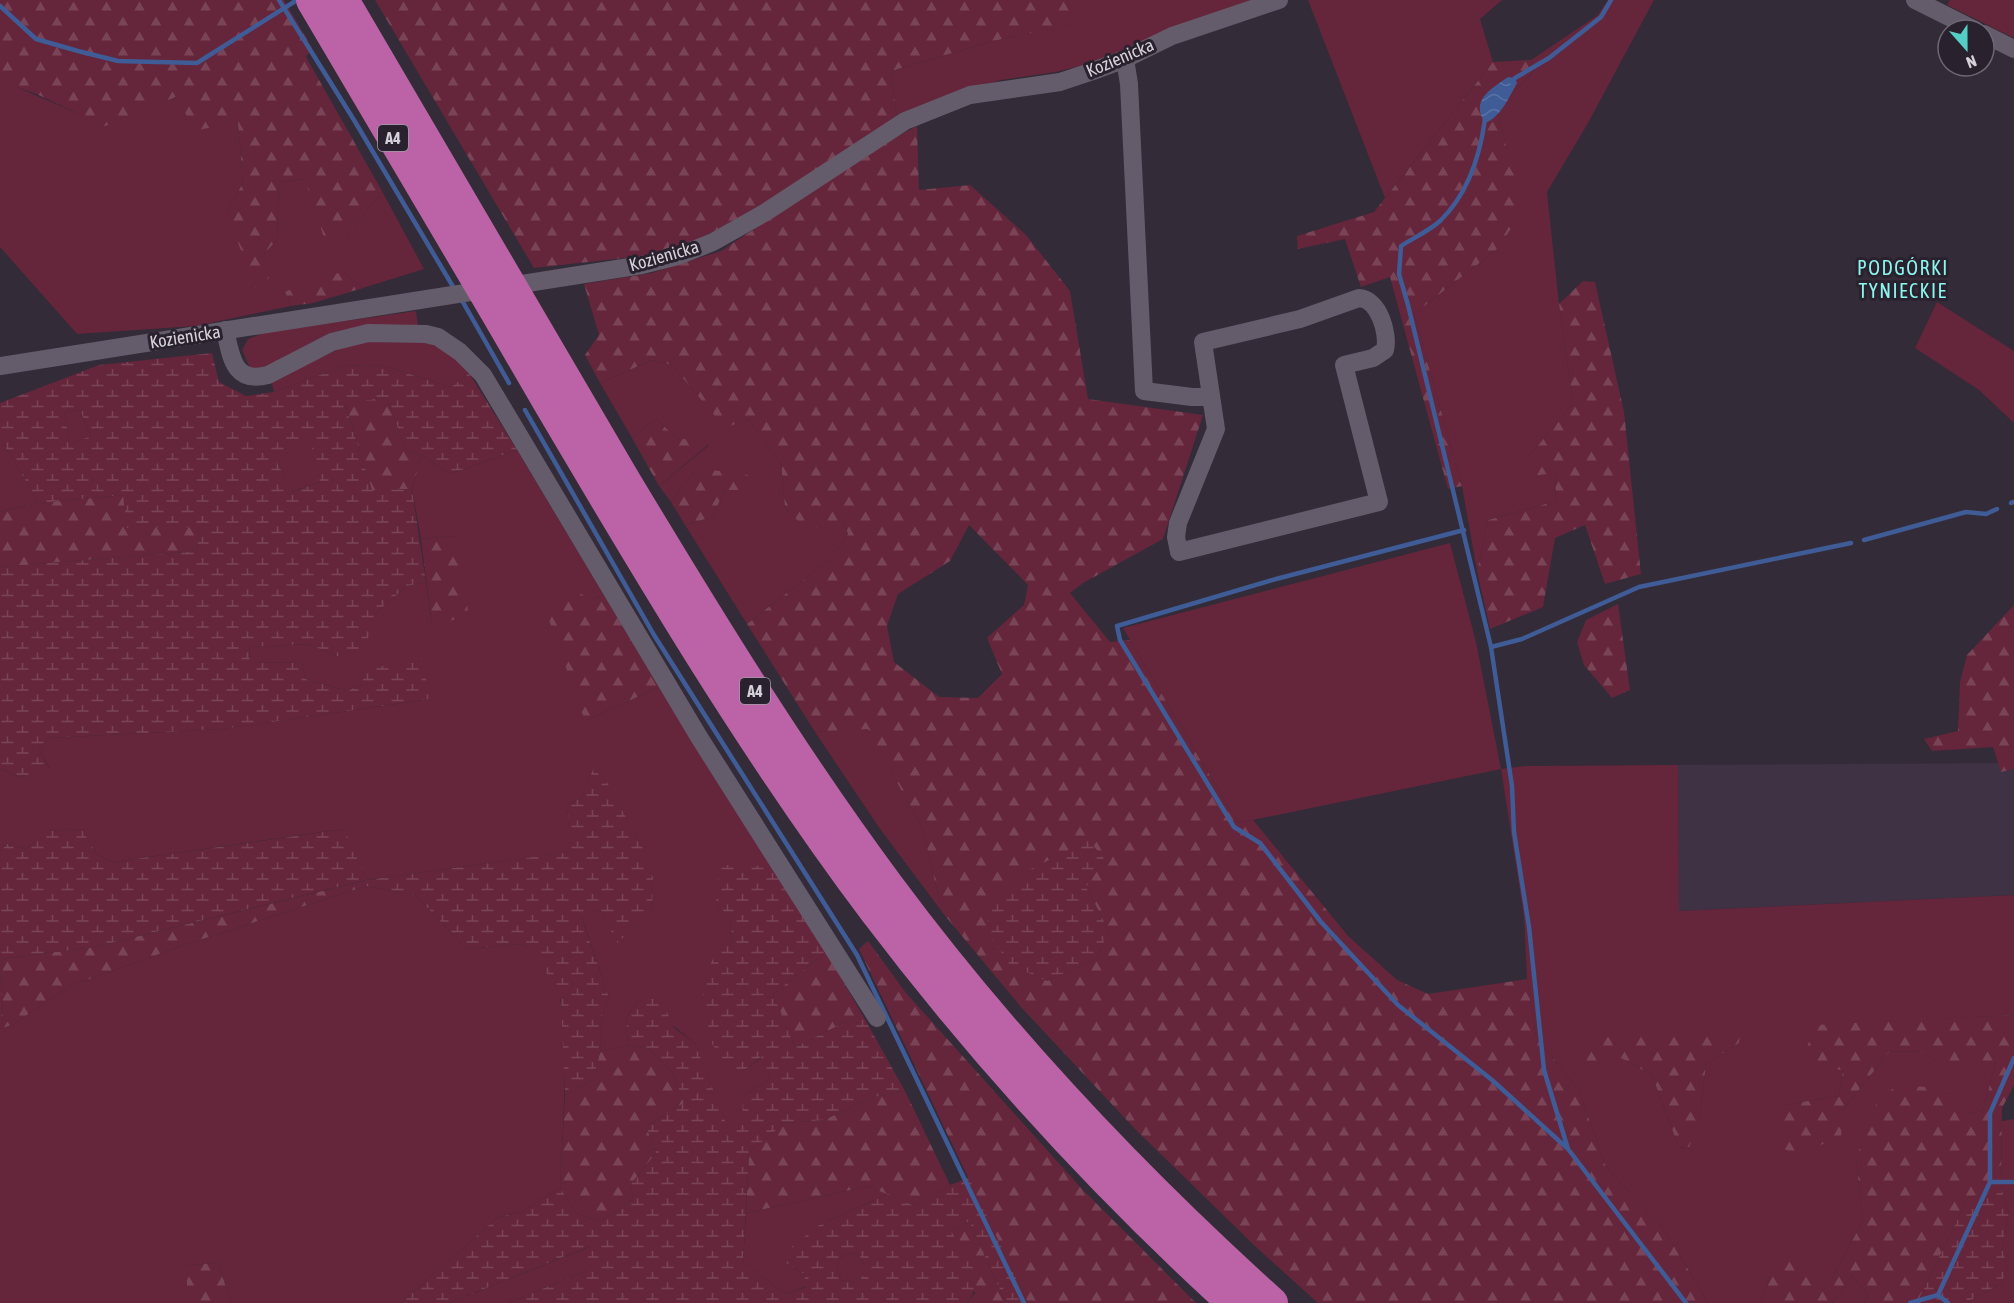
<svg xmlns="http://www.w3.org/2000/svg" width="2014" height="1303" viewBox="0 0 2014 1303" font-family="'Asap Condensed',sans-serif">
	<defs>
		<pattern id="forest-firs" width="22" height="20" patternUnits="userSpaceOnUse" patternTransform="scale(1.5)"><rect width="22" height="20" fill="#65253b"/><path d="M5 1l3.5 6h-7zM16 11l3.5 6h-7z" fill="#7a4457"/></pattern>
		<pattern id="wetland-marsh" width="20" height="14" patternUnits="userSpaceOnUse" patternTransform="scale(1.5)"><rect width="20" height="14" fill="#65253b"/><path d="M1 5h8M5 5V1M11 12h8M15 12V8" fill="none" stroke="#7a4457"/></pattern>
		<pattern id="water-waves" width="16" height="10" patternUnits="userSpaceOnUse" patternTransform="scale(1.5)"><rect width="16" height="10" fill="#3f5c97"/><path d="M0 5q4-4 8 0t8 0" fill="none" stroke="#5a72a5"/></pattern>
	</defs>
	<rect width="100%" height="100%" fill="#332b38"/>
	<path fill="#3e3244" d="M2014,763V895L1679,911L1678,765Z"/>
	<path fill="#65253b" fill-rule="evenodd" d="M1067,0H1259L1099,61L1056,72L1001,80L936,100L897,118L891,71L993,41L1073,24Z
		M1308,0H1502L1480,19L1493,62L1385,198Z
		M1608,0H1654L1588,123L1547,192L1559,304L1573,403L1531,454L1555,473L1556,501L1488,520L1477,571L1462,486L1414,314L1496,250L1507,150L1497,109L1534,71L1531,60L1598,15Z
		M1950,0H2014V38L1947,5Z
		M0,80L105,125L178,96L238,122L243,183L226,212L261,257L277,240L279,182L305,179L347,236L382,191L424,269L363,288L344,273L285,292L291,306L196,326L77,334L0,247Z
		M1937,302L2014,351V423L1979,390L1915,348Z
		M416,311L418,326L381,327L269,371L250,368L242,350L248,339L267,332Z
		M384,337L423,341L450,352L469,373L451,387L384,366L347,365L274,392L272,383L307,364L348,345Z
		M652,360L672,365L725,427L748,419L781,463L785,508L799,522L844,521L848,534L833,557L747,624L685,525L712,517L725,490L697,468L671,502L659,486L709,445L679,440L656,419L632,438L600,383Z
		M80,410L91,436L70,444L64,412Z
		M0,438L39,503L0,512Z
		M288,439L312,443L320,482L291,492L278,463Z
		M517,450L604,595L589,600L585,721L659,687L776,866L716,903L729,917L733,943L737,1076L762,1057L770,1079L743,1096V1125L731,1137L695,1043L639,999L626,1019L628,1045L600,1052L602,1016L609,998L582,917L600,910L617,942L652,913L653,877L641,858L645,852L596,763L582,797L567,805L571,852L367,880L343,829L114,862L97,855L82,829L51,831L26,849L7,844L0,852V769L22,778L50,769L39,749L50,738L222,729L430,699L361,684L348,691L305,679L302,662L250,663L249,647L308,644L339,657L376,613L407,586L426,582L432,625L454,536L421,539L412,489L422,455L450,474Z
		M1450,543L1476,642L1501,769L1525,766L1678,765L1679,911L2014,895V1015L1815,1026L1843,1070L1839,1096L1784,1105L1843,1110L1889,1052L1919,1051L1936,1061H1996L1983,1111L1966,1114L1856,1158L1863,1221L1828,1285L1770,1277L1761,1303H1708L1666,1232L1606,1167L1579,1091L1536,1036L1527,979L1524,917L1501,769L1238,823L1123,628ZM1739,1043L1706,1064L1700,1117L1688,1147L1679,1148L1652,1075L1621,1058Z
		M868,728L923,830L942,912L878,826L815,732Z
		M366,886L415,895L467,949L521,944L545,956C544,978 559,985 561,1003C568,1064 563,1126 560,1188L523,1211L497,1218L401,1303H231L218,1262L187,1266V1303H0V1029L14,1024L70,986L184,945Z
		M2014,1119V1303H1970L1971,1300L2000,1284L2008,1270L2002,1247L2009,1214L2001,1187L2002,1121Z
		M868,1186L888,1194L819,1225L786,1263L804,1274L807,1286L786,1294L743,1262L746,1213Z
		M589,1247L588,1270L508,1303H449Z
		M848,1253L859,1255L864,1264V1275L856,1283L841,1280L837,1269L840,1258Z
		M1852,1276L1868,1295L1864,1303H1832Z"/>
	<path fill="url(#forest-firs)" fill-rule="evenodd" d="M0,0H284L312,48L306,57L382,191L347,236L327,247L305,179L279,182L277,240L261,257L269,278L256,289L226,212L243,183L238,122L193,131L178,96L105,126L34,93L4,83L0,80Z
		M375,0H1067L1074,24L993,41L891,71L897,118L751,213L696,240L642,256L534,268Z
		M1531,60L1534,71L1497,109L1507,150L1525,209L1496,250L1414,314L1462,486L1448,489L1390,277L1361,287L1345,239L1298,249L1297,236L1374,212L1493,62Z
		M917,126L919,190L970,185L1026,235L1070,291L1088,399L1203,415L1163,539L1083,583L1070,593L1110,642L1130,640L1238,823L1253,820L1348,936L1397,980L1428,994L1527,979L1536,1036L1579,1091L1606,1167L1666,1232L1708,1303H1318L1256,1247L1135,1129L1020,1006L942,912L923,830L868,729L815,732L747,624L833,557L848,534L844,521L821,529L799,522L785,508L781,463L748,419L725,428L672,365L652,360L600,383L585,355L599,335L584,284L652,273L721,251L878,147ZM969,525L1028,585L1024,605L987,638L1002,674L978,698L939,697L894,662L887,626L898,594L950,561ZM1086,887L1109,931L1096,959L1047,981Z
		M344,273L363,288L313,303L291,306L285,292L323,274Z
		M1583,281L1595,282L1624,412L1641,574L1605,584L1585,525L1555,538L1543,607L1490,629L1477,571L1488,520L1556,501L1555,473L1532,476L1531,454L1573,403L1559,304Z
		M387,397L406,451L422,455L412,489L372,491L345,403Z
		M656,419L679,440L704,434L709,444L659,486L632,438Z
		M697,468L748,475L751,490H725L712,517L685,525L671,502Z
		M123,495L199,527L197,551L0,567V512L39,503Z
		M454,536L469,616L432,625L421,539Z
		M578,591L589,600L604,595L659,687L585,721L544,606Z
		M1618,604L1630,690L1612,698L1584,665L1577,642L1586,620Z
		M2014,605V769L2001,772L1993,747L1932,751L1924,739L1958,731L1960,682L1967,655Z
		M367,880L366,886L184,945L70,986L14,1024L3,1028L1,959L94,947Z
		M868,941L906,993L1082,1189L1196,1303H1028L859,949Z
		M826,952L862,1014L795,1047L773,994Z
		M2014,1015V1085L2002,1108L2001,1187L1968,1198L1917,1303H1864L1868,1295L1852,1276L1832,1303H1761L1770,1277L1790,1257L1828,1285L1863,1221L1856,1158L1877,1102L1898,1084L1950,1090L1966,1114L1983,1111L1996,1061H1936L1919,1051L1889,1052L1843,1110L1841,1137L1797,1154L1779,1147L1783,1105L1839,1096L1843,1070L1800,1066L1815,1025Z
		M1740,1031L1739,1043L1706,1064L1700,1117L1689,1147L1679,1148L1652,1075L1621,1058L1585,1069L1580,1035Z
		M628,1045L649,1049L673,1073L684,1103L646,1126L656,1153L631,1184L633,1199L600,1222L576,1213L560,1188L565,1095L593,1080L600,1052Z
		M905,1091L950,1185L914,1206L868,1186L746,1213L749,1152L785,1123L824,1120L870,1098Z
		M969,1221L1006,1303H967L975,1293L951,1231Z
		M218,1262L231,1303H187V1266Z"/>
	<path fill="url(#wetland-marsh)" fill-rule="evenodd" d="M212,353L219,382L246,396L274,392L347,365L384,366L451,387L469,373L517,450L450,474L422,455L406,451L387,397L345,404L372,490L412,489L426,582L407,586L376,613L365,648L339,657L308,644L249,647L250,663L302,662L305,679L348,691L361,684L368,669L422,658L430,699L222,729L50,738L39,749L50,770L22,778L0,769V567L197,551L199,527L127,528L123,495L39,503L0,438V403L99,365ZM80,410L91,436L70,444L64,412ZM288,440L311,443L320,482L292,492L278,464Z
		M596,762L645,852L642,858L653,877L652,913L617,943L600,910L582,918L609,998L602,1016L600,1052L593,1080L565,1095L561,1000L544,968V956L521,944L467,949L415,895L366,886V880L94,947L1,959L3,1028L0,1029V852L7,844L26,849L50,831L82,829L97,855L114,862L344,829L367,880L570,852L567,805L582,797Z
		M1089,840L1105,860L1086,887L1109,931L1096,959L1047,981L1010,965L985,928L996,902L1029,870Z
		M719,865L776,866L826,952L773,994L795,1047L862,1014L905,1091L870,1098L824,1120L785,1123L749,1152L743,1262L786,1294L806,1287L804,1274L786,1263L783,1254L819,1225L888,1194L914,1206L950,1185L969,1178L1028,1303H1006L969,1221L951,1231C966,1256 988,1276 967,1303H508L588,1270V1247L449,1303H401L497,1218L523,1211L560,1188L576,1213L600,1222L633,1199L631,1184L656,1153L646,1126L684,1103L673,1073L649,1049L628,1045L626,1019L639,999L659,994L674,1028L695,1043L731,1136L742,1125L743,1096L770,1079L761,1057L736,1077L712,1044L702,999L707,972L717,950L733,942L729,917L716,903ZM848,1253L859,1255L864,1264V1275L856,1283L841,1280L837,1269L840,1258Z
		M2001,1187L2009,1214L2002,1247L2008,1270L2000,1284L1971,1300L1970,1303H1917L1968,1198Z"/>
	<path fill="url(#water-waves)" d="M1508,77L1515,78L1517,83C1509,97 1501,117 1485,123C1470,100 1491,89 1508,77Z"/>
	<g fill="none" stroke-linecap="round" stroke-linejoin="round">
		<path stroke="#3f5c97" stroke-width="4.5" d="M279,0L354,120L455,290
			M0,6L36,39L78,51L118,61L197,63L297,0
			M1512,82L1515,78L1549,58L1601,17L1611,0
			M1485,119C1480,156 1467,195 1440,221C1429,231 1413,238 1401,246L1399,274L1408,305L1491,647L1512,786L1514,832L1529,927L1544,1070L1568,1149L1686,1303
			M460,297L509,383
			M525,410L654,635L857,955L1024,1303
			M2011,503L2014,502
			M1464,530L1276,579L1117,626L1120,640L1234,827L1260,843L1321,922L1398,1005L1492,1080L1568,1149
			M1864,540L1966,512L1986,514L1997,509
			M1491,647L1522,639L1639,587L1851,543
			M1990,1182H2014
			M1938,1295L1990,1182V1113L2014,1058
			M1938,1295L1948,1303
			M1910,1303L1938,1295"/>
		<path stroke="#645c6a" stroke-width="18" d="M1915,0L1975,30
			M1984,34L2014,49
			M1125,59L1129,84L1144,391L1192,397H1211
			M1359,298C1379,299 1389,334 1385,350L1373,358L1344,365L1379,502L1179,552L1176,537L1178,523L1216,429L1203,342L1300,319Z
			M225,330C231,356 233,384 268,375L332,342L368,333L426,334L438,337L460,352L483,375L699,737L877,1018
			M0,366L642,265L678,256L713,242L766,212L905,121L970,95L1060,82L1093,71L1125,59L1172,36L1279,0"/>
		<path stroke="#bb63a6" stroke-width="32" d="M312,0C391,134 471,268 549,403C651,576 754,750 875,911C982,1052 1102,1184 1233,1303
			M343,0C437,160 530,321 625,481C708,619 793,758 889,887C1002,1039 1132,1177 1272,1303"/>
	</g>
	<g text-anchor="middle" stroke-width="6" stroke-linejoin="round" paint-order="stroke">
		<g fill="#29222e" stroke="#a19ca6" stroke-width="1.5">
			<rect x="378" y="125" width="30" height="26" rx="4.5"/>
			<rect x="740" y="678" width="30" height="26" rx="4.5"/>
		</g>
		<g font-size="16" font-weight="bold" fill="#d5d1d9">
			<text x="393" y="144">A4</text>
			<text x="755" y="697">A4</text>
		</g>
		<g font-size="18" fill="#d5d1d9" stroke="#29222e">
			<text transform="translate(1120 58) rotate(-23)" y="6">Kozienicka</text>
			<text transform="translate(664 256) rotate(-16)" y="6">Kozienicka</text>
			<text transform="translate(185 337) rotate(-9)" y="6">Kozienicka</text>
		</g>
		<g font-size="20" letter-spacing="1.5" fill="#8cf6ee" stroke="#29222e">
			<text x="1903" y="275">PODGÓRKI<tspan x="1903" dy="23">TYNIECKIE</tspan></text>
		</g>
	</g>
	<g transform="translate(1966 48) rotate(159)"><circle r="28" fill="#29222e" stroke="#6e6872" stroke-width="1.5"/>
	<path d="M0-4.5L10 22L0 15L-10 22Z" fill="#55cec5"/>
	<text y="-9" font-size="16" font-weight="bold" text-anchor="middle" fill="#d5d1d9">N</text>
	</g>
</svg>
